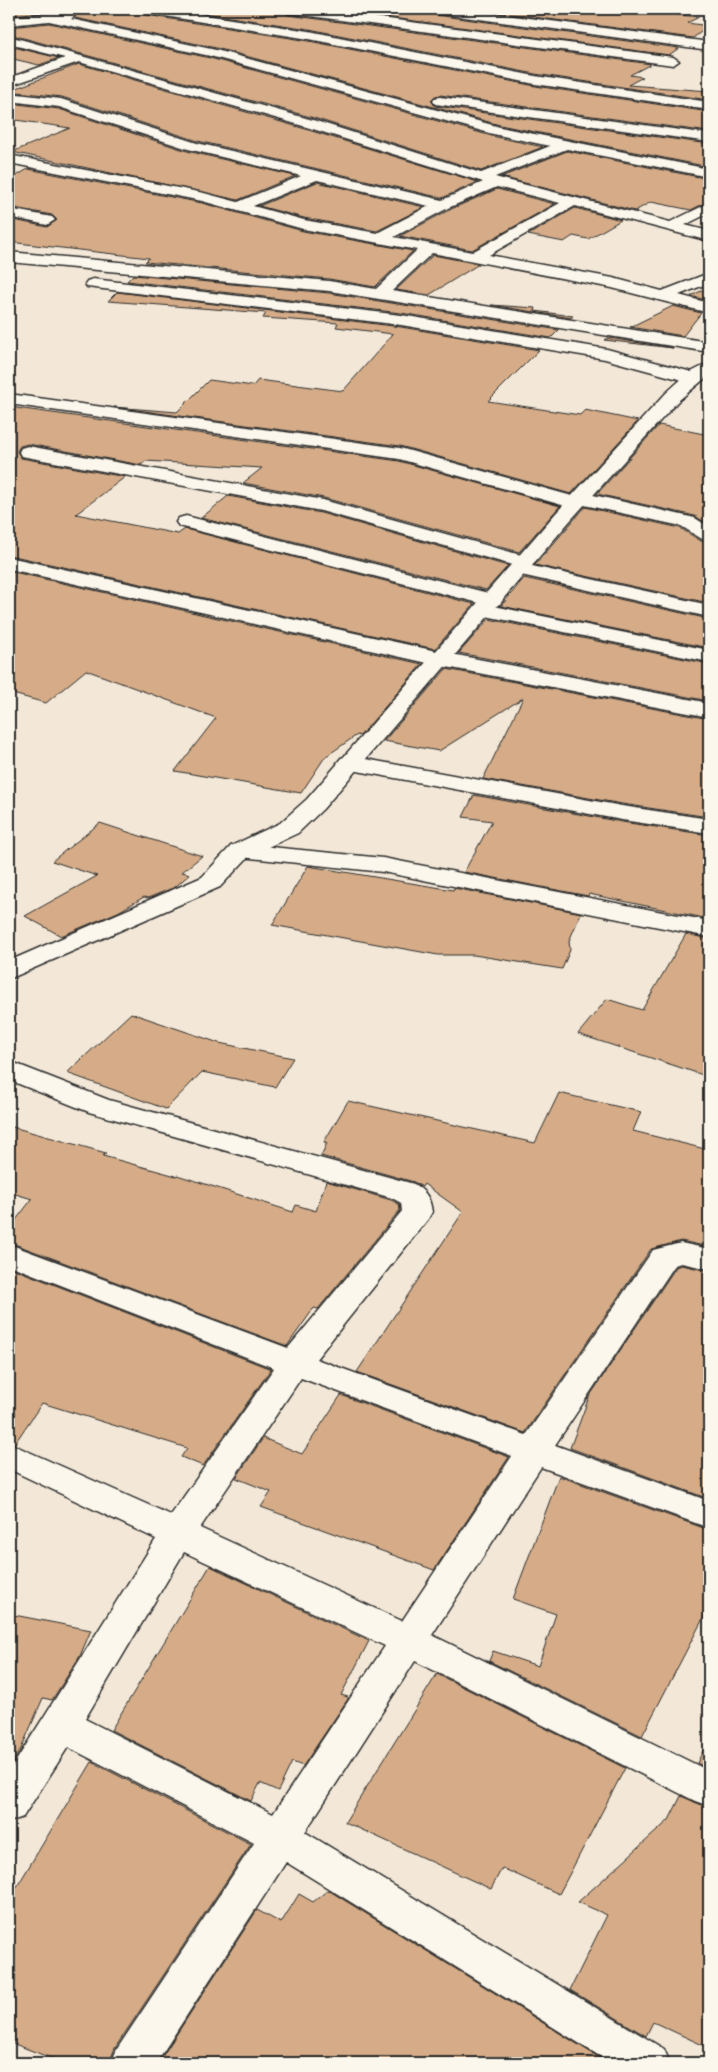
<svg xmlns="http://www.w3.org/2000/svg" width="718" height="2072" viewBox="0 0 718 2072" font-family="'Gochi Hand',sans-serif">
	<rect width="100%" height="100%" fill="#f3e8d8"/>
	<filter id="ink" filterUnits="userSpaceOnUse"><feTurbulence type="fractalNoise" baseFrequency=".02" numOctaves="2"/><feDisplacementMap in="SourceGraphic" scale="10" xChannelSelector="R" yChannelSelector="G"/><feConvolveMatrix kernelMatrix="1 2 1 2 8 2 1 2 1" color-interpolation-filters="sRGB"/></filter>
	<g filter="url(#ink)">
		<path fill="#d5ac87" stroke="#2b2b2b" d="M9,9H138L146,15L309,41L535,86L709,112V132L440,95L435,96L431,100L435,106L709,144V167L500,125L216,48L75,18V14L68,10L9,15Z
			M178,9H280L288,15L651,64L630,75L643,77L628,85L709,91V100L535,74L309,29Z
			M325,9H427L435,15L679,48L669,55Z
			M472,9H607L625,11L627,9L699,17L687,23L709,26L693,38Z
			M49,23L210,58L492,136L543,147L481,171L314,118L9,34V27Z
			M9,46L59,58L39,65L9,58Z
			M79,64L302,128L478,182L442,198L198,141L62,97L9,91Z
			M9,103L59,109L187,151L295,176L238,200L12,152L70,128L9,119Z
			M567,151L709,179V201L691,210L651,202L635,211L501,177Z
			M28,169L202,203L303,231L413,251L375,287L329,279L145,262L149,258L9,242V219L47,227L57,220L52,215L9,207V180Z
			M317,182L424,207L377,231L304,218L259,206Z
			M497,189L555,204L472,250L400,236L449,210Z
			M575,208L621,220L588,239L573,236L564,242L528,235Z
			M433,255L479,264L429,295L396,290Z
			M133,275L329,293L559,330L551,338L401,313L127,281Z
			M709,287V301L691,296Z
			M117,292L401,327L539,350L488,401L580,415L585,410L638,421L571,494L400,446L114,407L177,412L209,380L253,386L258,380L343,391L393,334L336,327L338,323L263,318L266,313L108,301Z
			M491,305L536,308L535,311L573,316L571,318Z
			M673,306L701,313L683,336L630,327Z
			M609,338L673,348L604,340Z
			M9,407L399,461L560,506L519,552L324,498L243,483L262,468L146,461L141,465L28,444L20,446L17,451L21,458L125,477L76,514L178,534L185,529L474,604L435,649L9,555Z
			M659,425L709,435V525L695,516L597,494Z
			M228,496L321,513L508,566L486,590L201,518Z
			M585,507L680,528L701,541L709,543V603L535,565Z
			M9,571L422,664L360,736L357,735L325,757L301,793L175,771L216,718L86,670L46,703L9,693Z
			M524,578L709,619V648L501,606Z
			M489,619L709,664V701L459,653Z
			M446,669L709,719V817L622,804L483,779L523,698L439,751L384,741Z
			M474,795L622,822L709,835V919L589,894L588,896L464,872L492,821L463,817Z
			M100,823L202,856L182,872L190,874L175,887L148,898L144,897L118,912L61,936L25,916L97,876L52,861Z
			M308,866L453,890L454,888L581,913L569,941L570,950L562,969L474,955H438L272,925Z
			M686,934L709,939V1077L578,1034L607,999L642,1010Z
			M131,1013L219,1043L293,1058L275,1087L202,1072L166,1109L67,1073Z
			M559,1093L641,1112L633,1131L709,1150V1247L681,1241L651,1249L525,1433L357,1372L463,1212L424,1184L422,1187L414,1182L321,1156L327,1143L324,1142L348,1101L535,1143Z
			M9,1126L106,1153L103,1156L176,1176L177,1175L293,1212L296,1205L316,1211L326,1181L391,1200L399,1204L400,1210L318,1309L314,1308L287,1346L9,1242V1229L32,1199L9,1192Z
			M681,1265L709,1271V1499L570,1448L589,1397L676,1267Z
			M9,1267L271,1369L203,1466L181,1457L187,1448L42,1403L15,1443L9,1441Z
			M341,1395L509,1457L434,1570L261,1507L271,1492L236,1478L263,1438L302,1454Z
			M559,1476L709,1530V1607L642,1736L489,1661L493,1651L538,1666L556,1614L513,1599Z
			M210,1566L369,1641L341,1695L348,1697V1699L303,1766L292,1762L278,1791L260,1783L251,1801L111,1730Z
			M9,1614L91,1630L80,1656L52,1700L43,1698L21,1749L9,1769Z
			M437,1674L625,1768L559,1894L502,1868L491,1889L345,1822Z
			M709,1739V1769L697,1763Z
			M92,1762L251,1844L115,2048L109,2063H64L9,2042V1900Z
			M681,1796L709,1808V2048L653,2022L646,2036L570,1990L607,1915L578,1902L669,1820Z
			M328,1890L608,2063H158L257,1910L281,1923L299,1894L313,1902Z"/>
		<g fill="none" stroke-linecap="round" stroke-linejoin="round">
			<g stroke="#2b2b2b" stroke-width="3">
				<path id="minor" d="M140,9H167L309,31L535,76L709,102V110L535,84L309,39L146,13Z
					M282,9H313L673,57L679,61L673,65L288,13Z
					M429,9H460L709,42V50L435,13Z
					M68,12L74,16L71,19L216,50L500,127L709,169V177L567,149L495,177L670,222L709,203V213L685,225L709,231V241L575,206L489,255L613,278L662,291L709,273V283L679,295L709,303V313L612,288L432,253L392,291L709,342V352L329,291L9,262V252L329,281L376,289L417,250L303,229L202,201L9,163V155L204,193L238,202L301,176L188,149L59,107L9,101V93L61,99L197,143L442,200L483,182L303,126L79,62L9,86V78L65,58L9,44V36L313,120L481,173L550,146L493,134L210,56L49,21L9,25V17ZM317,180L429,206L377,233L304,220L253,206ZM497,187L560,203L472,252L394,237L448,208Z
					M440,97L709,134V142L435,104L433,101L435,98Z
					M9,209L52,217L55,220L47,225L9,217Z
					M93,279L401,315L607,349L699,374L702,378L699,382L693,383L605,359L401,325L87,287L85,284L87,281Z
					M9,394L400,448L572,496L580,492L695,518L709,527V541L702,539L681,526L584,505L576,509L399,459L9,404Z
					M28,446L323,500L532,558L535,562L532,566L709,605V617L512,573L509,569L512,565L321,511L21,456L19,452L21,448Z
					M186,516L500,596L503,600L500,604L494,606L709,650V662L476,614L473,610L476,606L483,604L179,526L176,522L179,518Z
					M9,557L441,652L709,703V717L441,666L9,569Z
					M349,756L622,806L709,819V833L622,820L341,768L337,763L341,758Z
					M240,844L383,858L709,921V937L383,872L231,856L228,851L231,846Z
					M9,1061L109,1100L414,1184C426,1192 430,1197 432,1212L428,1219L316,1359L526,1435L653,1250L681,1243L709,1249V1269L681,1263L675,1265L555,1445L709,1501V1528L541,1467L432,1635L709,1771V1806L695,1801L415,1661L305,1832L664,2049L670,2063H611L286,1862L156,2063H111L117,2049L254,1843L68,1747L23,1817L9,1822V1772L156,1539L9,1469V1443L171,1515L274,1368L9,1265V1244L288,1348L402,1211L401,1203L392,1198L89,1112L9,1080ZM301,1378L512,1456L402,1621L200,1528ZM184,1552L385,1646L273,1814L85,1719Z"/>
			</g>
			<g stroke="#2b2b2b" stroke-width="3">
				<path id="tertiary" d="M709,363V375L678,401L569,522L323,809L298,833L249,856L220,887L9,979V961L202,877L231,846L280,823L307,799L555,514L666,393L687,374Z"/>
			</g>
			<use href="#minor" fill="#fbf7ec" fill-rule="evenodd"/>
			<use href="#tertiary" fill="#fbf7ec" fill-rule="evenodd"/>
		</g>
	</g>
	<rect width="718" height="2072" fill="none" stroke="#fbf7ec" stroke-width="30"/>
	<rect x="15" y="15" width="688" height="2042" fill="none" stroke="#2b2b2b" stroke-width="2" filter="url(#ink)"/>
</svg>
